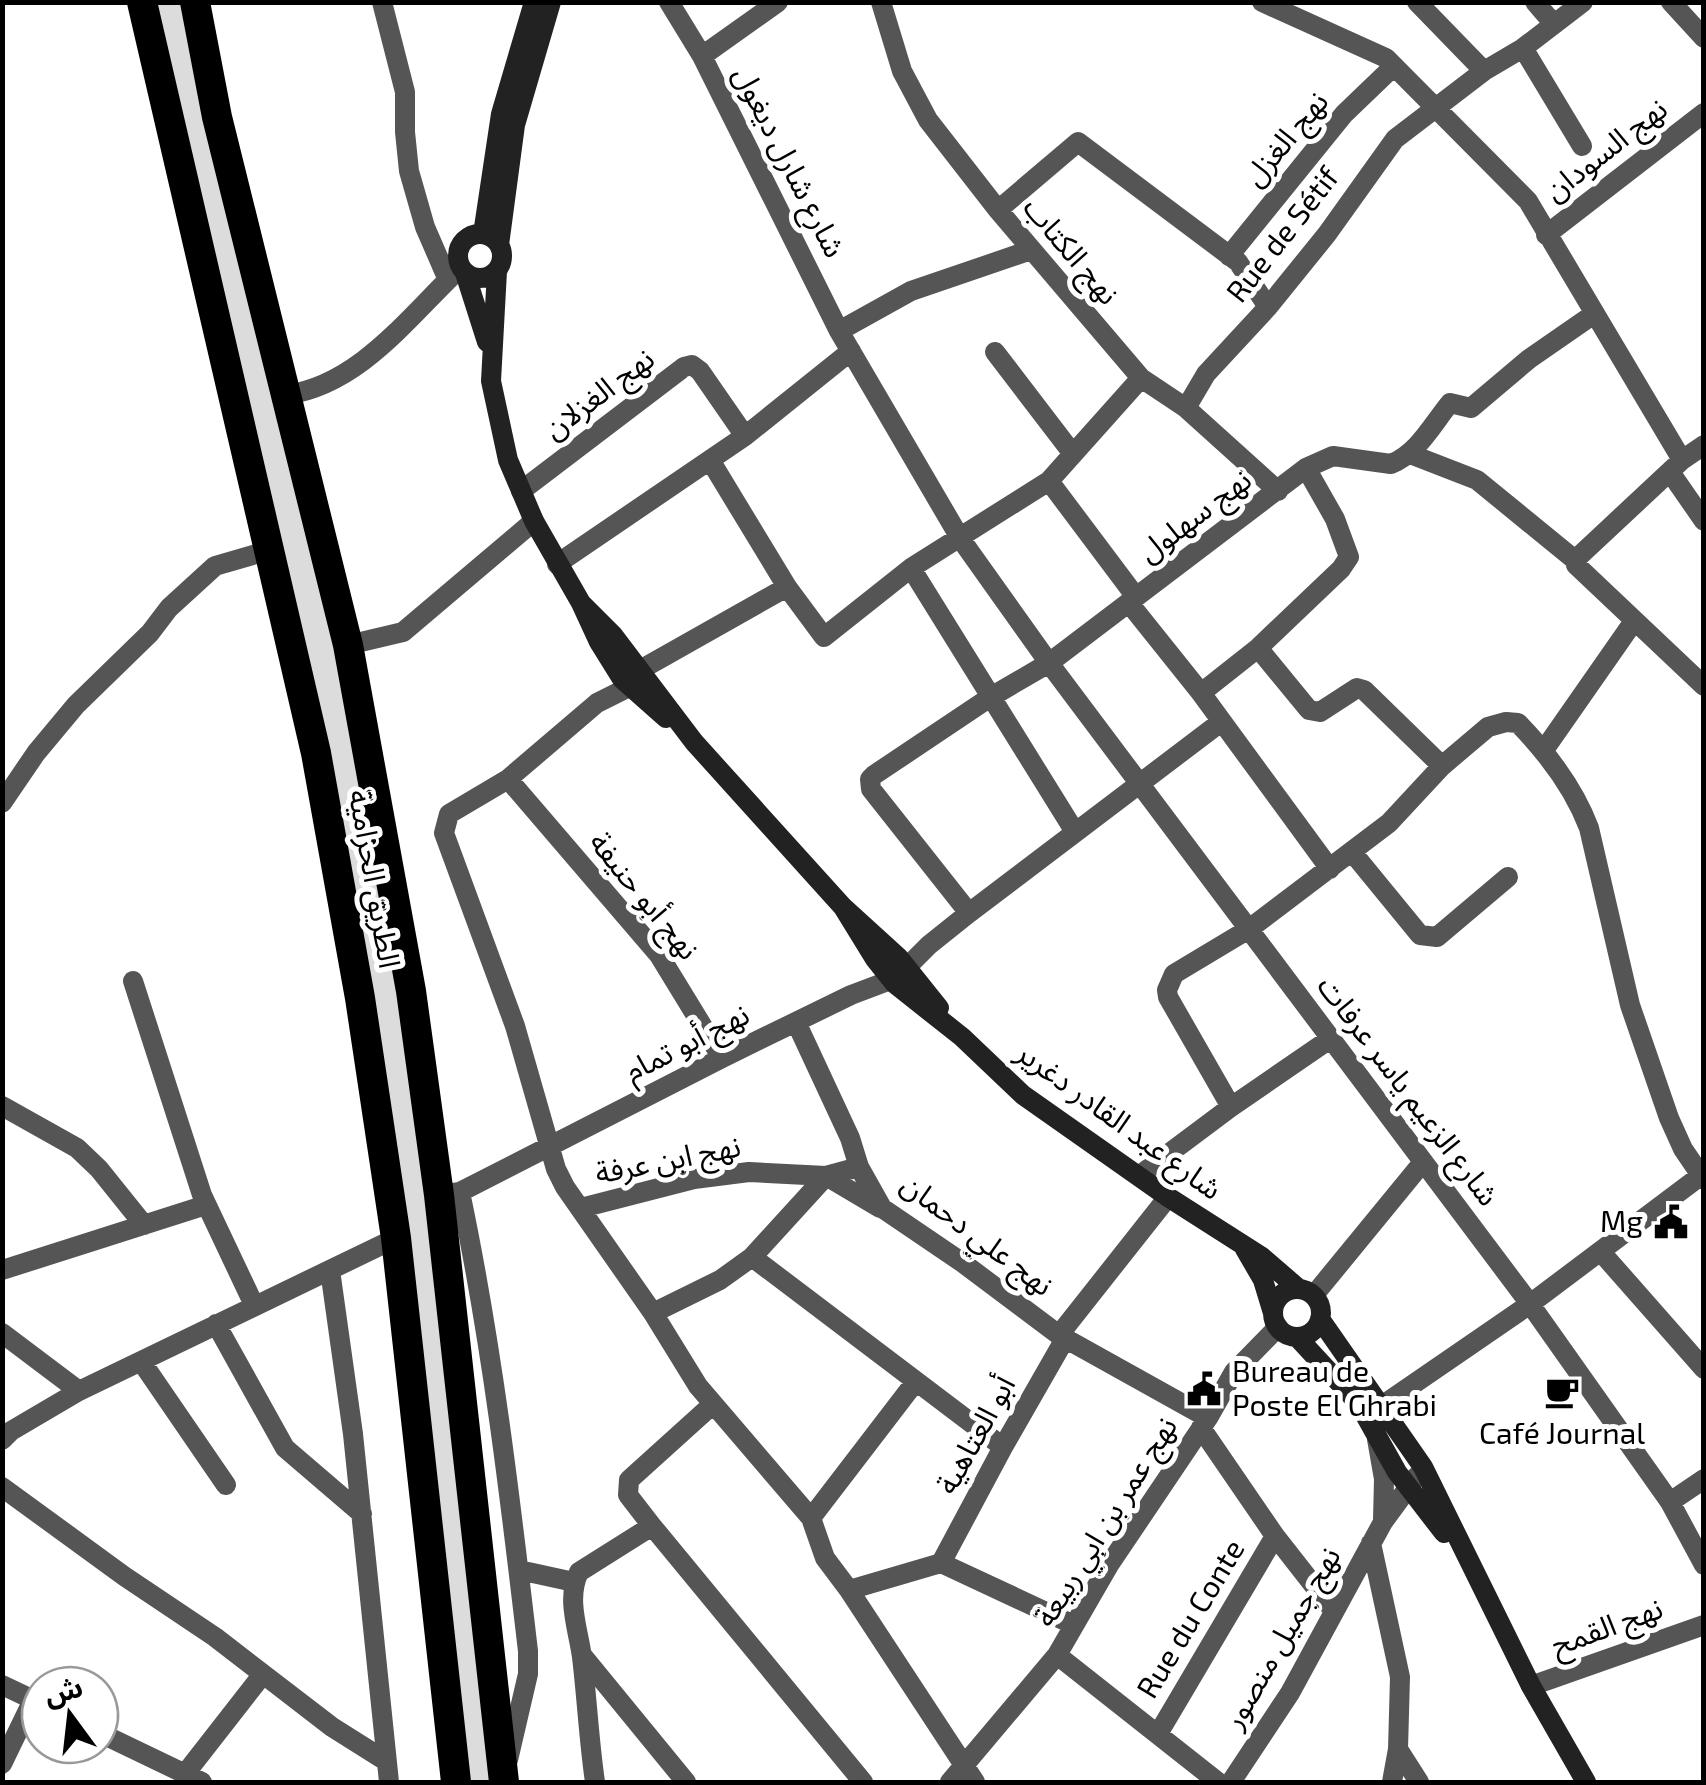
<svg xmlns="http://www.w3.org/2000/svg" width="1706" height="1785" viewBox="0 0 1706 1785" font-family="'Exo 2','Noto Sans Arabic',sans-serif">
	<rect width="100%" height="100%" fill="#fff"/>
	<path fill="#dcdcdc" d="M151,3H183C260,330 344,656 398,988C441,1251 462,1518 491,1782H469L403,1200Z"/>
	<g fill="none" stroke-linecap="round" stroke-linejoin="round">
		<path stroke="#555" stroke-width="20" d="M382,2L405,92V132L409,171L425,227L448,280
			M669,2L702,56L839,331L960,538L1049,663L1530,1304L1670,1502L1704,1565
			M881,2L902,71L928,120L998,210L1141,378L1186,408L1278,491
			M1262,2L1386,58L1528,201L1682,460
			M1417,2L1484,71
			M1535,2L1553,23
			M1671,2L1704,38
			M1523,48L1582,146
			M702,56L778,2
			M998,210L1078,142L1238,262L1268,307
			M1546,235L1704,113
			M1229,256L1344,114L1394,66
			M839,331L911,291L1031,250
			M995,352L1073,454
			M286,395C358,385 406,320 456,272
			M1186,408L1206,374L1268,307L1327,234L1395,139L1484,71L1523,48L1583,2
			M1704,445L1682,460L1575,560L1576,565L1704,686
			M1410,454L1477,480L1575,560
			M710,460L787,587L824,637L911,568
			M1670,472L1704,521
			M1049,481L1136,597
			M521,491L684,367L692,365L700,371L745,436
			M557,564L745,436L851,351
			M787,587L640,670L629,687L597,703L508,779L449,814L444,833L515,1026L556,1169L565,1187L653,1313L698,1386L811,1518L825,1558L849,1590L975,1782
			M1129,603L1201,693L1330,869
			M348,645L403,632L534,521
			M1258,648L1309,710L1320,712L1357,688L1364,690L1442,766
			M1201,693L1258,648L1341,569L1349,557L1335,519L1306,468
			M1544,750L1634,621
			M508,779L659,955L722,1058
			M2,803L36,753L76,705L150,633L169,608L215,566L270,550
			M1075,832L911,568L1049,481L1141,378
			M1352,852L1420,935L1437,937L1508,877
			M969,913L871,789L870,779L874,775L989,698L1049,663L1306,468L1333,456L1391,464C1418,453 1432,425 1450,403L1471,408L1529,359L1594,314
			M133,981L202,1195L254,1305
			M796,1022L850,1138L859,1167L882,1208L963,1263L1059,1335L1208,1418
			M2,1106L77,1148L99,1169L144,1225
			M1231,1107L1168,997L1167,990L1174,974L1249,929L1389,823L1442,766L1488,727L1506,722L1518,723C1548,754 1574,788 1589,828L1630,1005L1669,1118L1683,1149L1704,1180
			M1140,1175L1231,1107L1330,1039
			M826,1176L880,1208
			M460,1192C492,1344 510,1497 528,1651V1674L508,1760
			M439,1195L460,1192L722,1058L851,995L896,978L929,945L969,913L1221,722
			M581,1208L694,1179L749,1172L826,1176L859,1167
			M1601,1252L1704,1369
			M752,1257L1003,1447
			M2,1270L206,1205
			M330,1270L353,1434L389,1782
			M1314,1295L1423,1162
			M653,1313L720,1280L752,1257L826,1176
			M216,1324L285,1448L362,1514
			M2,1333L79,1391
			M1059,1335L1168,1197
			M141,1361L226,1485
			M1383,1405L1530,1304L1699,1177
			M1201,1428L1275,1536L1333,1610
			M1377,1439L1384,1479L1383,1520
			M2,1440L11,1431L79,1391L396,1238
			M2,1487L124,1576L215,1637L332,1727L386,1761
			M1670,1502L1704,1479
			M811,1518L916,1381
			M652,1526L863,1782
			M1371,1543L1400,1677L1398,1749L1392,1782
			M941,1563L1003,1447L1066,1337
			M519,1570L574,1582
			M849,1590L941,1563L1074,1625
			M582,1655L686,1782
			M1057,1655L1218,1782
			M2,1685L40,1703
			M1531,1686L1704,1625
			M100,1733L202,1782
			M1158,1734L1275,1536
			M1398,1749L1419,1782
			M2,1764L33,1700
			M185,1774L263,1674
			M595,1782C589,1741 587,1699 582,1657C578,1628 566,1599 579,1572L652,1526L628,1495L629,1480L712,1405
			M950,1782L1057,1655L1109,1565L1208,1418L1234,1372L1278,1327
			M1231,1782L1290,1693L1383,1522L1416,1477"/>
		<path stroke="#222" stroke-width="20" d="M458 256a22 22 0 1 1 44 0a22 22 0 1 1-44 0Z
			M483,234L501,114L534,2
			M499,245L515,125L551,2
			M497,271L491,381L508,460L534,521L581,603L599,642L622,679L666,718
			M465,273L487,342
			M581,603L613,635L694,742L843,907L899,958L939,1008
			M843,907L875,959L895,984L962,1037L1023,1095L1168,1197L1262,1257L1299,1289
			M1245,1249L1263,1280L1273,1313
			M1273 1313a24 24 0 1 1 48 0a24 24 0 1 1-48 0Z
			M1320,1319L1423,1467L1531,1686L1586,1782
			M1297,1337L1359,1404L1397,1472L1444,1533"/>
		<path stroke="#000" stroke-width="30" d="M142,2L316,753L360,998L396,1238L456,1782
			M195,2L217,117L348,645L411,991L439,1195L504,1782"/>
	</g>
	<defs>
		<g id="civic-bare" transform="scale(2.7)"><path d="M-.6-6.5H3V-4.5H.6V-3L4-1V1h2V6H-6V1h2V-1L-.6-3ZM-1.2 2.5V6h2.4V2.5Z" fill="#000" stroke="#fff" stroke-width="2.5" paint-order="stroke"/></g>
		<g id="cafe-bare" transform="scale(2.7)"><path d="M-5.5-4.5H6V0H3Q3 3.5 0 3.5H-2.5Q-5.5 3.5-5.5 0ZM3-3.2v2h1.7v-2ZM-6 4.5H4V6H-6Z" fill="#000" stroke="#fff" stroke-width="2.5" paint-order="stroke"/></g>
	</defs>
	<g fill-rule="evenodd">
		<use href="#civic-bare" x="1671" y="1222"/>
		<use href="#civic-bare" x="1204" y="1389"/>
		<use href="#cafe-bare" x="1562" y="1392"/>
	</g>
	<g text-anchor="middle" stroke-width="10" stroke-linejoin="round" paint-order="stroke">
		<g font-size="30" fill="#000" stroke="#fff">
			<text transform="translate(1286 139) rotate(-50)" y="10">نهج الغزل</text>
			<text transform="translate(1606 150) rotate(-38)" y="10">نهج السودان</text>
			<text transform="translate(789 162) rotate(63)" y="10">شارع شارل ديغول</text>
			<text transform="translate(1283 235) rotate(-52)" y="10">Rue de Sétif</text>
			<text transform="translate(1071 251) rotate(50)" y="10">نهج الكتاب</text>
			<text transform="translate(599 394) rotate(-37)" y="10">نهج الغزلان</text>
			<text transform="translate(1195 516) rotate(-37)" y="10">نهج سهلول</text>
			<text transform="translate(374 879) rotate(80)" y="10">الطريق الحزامية</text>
			<text transform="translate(644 896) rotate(51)" y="10">نهج أبو حنيفة</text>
			<text transform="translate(687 1043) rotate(-27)" y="10">نهج أبو تمام</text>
			<text transform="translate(1408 1091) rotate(53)" y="10">شارع الزعيم ياسر عرفات</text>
			<text transform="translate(1119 1121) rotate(36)" y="10">شارع عبد القادر دغرير</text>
			<text transform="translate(668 1160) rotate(-11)" y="10">نهج ابن عرفة</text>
			<text transform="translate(977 1235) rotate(37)" y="10">نهج علي دحمان</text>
			<text transform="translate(976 1435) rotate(-61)" y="10">أبو العتاهية</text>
			<text transform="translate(1106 1522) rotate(-58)" y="10">نهج عمر بن ابي ربيعة</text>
			<text transform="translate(1191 1619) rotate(-59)" y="10">Rue du Conte</text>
			<text transform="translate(1607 1627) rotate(-20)" y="10">نهج القمح</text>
			<text transform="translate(1282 1638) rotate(-60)" y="10">نهج جميل منصور</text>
		</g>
		<g font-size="30" fill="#000" stroke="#fff" text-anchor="end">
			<text x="1643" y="1232">Mg</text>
			<text x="1232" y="1382" text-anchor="start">Bureau de<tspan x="1232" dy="34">Poste El Ghrabi</tspan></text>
			<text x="1562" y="1444" text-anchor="middle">Café Journal</text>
		</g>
	</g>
	<rect width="1706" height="1785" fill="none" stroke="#000000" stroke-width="10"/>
	<g transform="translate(70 1715) rotate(345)"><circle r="48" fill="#ffffff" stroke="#999999" stroke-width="2.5"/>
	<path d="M0-8L18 38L0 25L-18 38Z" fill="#000000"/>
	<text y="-15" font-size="28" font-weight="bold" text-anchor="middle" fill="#000000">ش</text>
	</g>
</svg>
